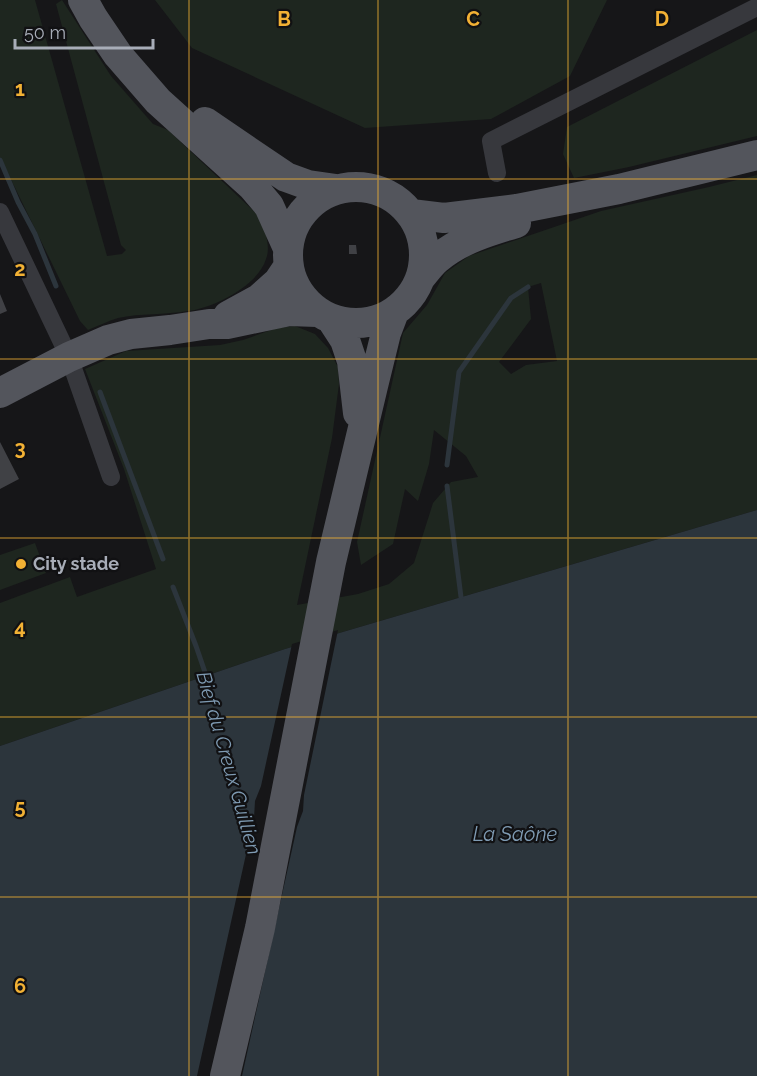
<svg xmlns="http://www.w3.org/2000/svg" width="757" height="1076" viewBox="0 0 757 1076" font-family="Raleway,sans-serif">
	<rect width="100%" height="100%" fill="#161618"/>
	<path fill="#1e261f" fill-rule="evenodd" d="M0,0H35L107,256L122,254L126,250L121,245L56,4L62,0L111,76L153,124L168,130L261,218C265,231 271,247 266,259C258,286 213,308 188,311C165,315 141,313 118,318C108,321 98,326 88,330L80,321L0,157Z
		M155,0H607L570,76L491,119L365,128L192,48Z
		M757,30V136L629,167L574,178L563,154L567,127Z
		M757,175V510L285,649L0,746V603L70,577L77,597L156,569L124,469L85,369L126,351L220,345L243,340L277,328L295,326L315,334L328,348L338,367L339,384L332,438L297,605L358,594L389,584L414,563L433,503L451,482L478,477L466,456L434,430L429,464L418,501L405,489L393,544L361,565L357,542L403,333L427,305L445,273L469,256L601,211L709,187ZM541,283L557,361L526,365L511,374L499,362L531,319L528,287Z
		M35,543L46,573L0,590V555Z"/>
	<path fill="#2c353c" d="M757,510V1076H0V746L285,649Z"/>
	<path fill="#161618" d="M338,630L304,795L303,811L297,827L242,1076H197L254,818L255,801L261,786L292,644Z"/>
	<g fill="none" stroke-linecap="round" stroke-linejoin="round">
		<path stroke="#2c353c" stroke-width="5" d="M0,160L18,202L35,234L56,286
			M100,392L163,559
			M447,465L459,372L511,298L528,287
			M447,486L461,597
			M173,587L196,646L208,681"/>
	</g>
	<path fill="#404145" d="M349,245H356L357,254H349Z
		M0,294L7,311L0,314Z
		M0,442L19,479L0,489Z"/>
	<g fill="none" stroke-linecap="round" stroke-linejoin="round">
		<path stroke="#37383d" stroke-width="18" d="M497,173L491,141L757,7
			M0,212L69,357L111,477"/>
		<path stroke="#53555c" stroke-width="30" d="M83,0L93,18L118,55L158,101L253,187L269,206L287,246
			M205,122L286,177L308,185L336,189
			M288 255a68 68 0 1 1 136 0a68 68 0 1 1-136 0Z
			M411,214L444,218L517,209L619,189L757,155
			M421,277C426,271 431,264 437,259C459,240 489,231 516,223
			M228,316L259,299L278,282L288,267
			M332,320L345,340L352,361L358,413
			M0,393L69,357L108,340L131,334L170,330L209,324H227L289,311L317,312
			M225,1076L260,928L331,562L373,386L386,333L394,312"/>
	</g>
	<path fill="none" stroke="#f2b134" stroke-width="1.5" stroke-opacity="0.55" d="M189,0V1076M378,0V1076M568,0V1076M0,179H757M0,359H757M0,538H757M0,717H757M0,897H757"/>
	<circle fill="#f2b134" stroke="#111113" stroke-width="2" cx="21" cy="564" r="6"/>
	<g text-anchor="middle" stroke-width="4.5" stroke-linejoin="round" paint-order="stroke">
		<g font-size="18" font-weight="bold" fill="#a8adb8" stroke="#111113" text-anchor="start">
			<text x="33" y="570">City stade</text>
		</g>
		<g font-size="20" font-style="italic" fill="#7f9bb3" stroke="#111113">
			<text transform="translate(229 763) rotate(74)" y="7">Bief du Creux Guillien</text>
			<text x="515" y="841">La Saône</text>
		</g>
	</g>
	<g font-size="20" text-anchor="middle" font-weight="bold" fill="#f2b134" stroke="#111113" stroke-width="4.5" stroke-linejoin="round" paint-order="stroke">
		<text x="284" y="26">B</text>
		<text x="473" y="26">C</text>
		<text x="662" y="26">D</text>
		<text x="20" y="96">1</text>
		<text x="20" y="276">2</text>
		<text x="20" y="455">3</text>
		<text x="20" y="634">4</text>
		<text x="20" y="814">5</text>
		<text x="20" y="993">6</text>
	</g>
	<path d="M15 39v9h138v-9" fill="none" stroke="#a8adb8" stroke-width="3"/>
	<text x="24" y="39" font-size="18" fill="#a8adb8" stroke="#111113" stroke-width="4.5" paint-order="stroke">50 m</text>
</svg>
